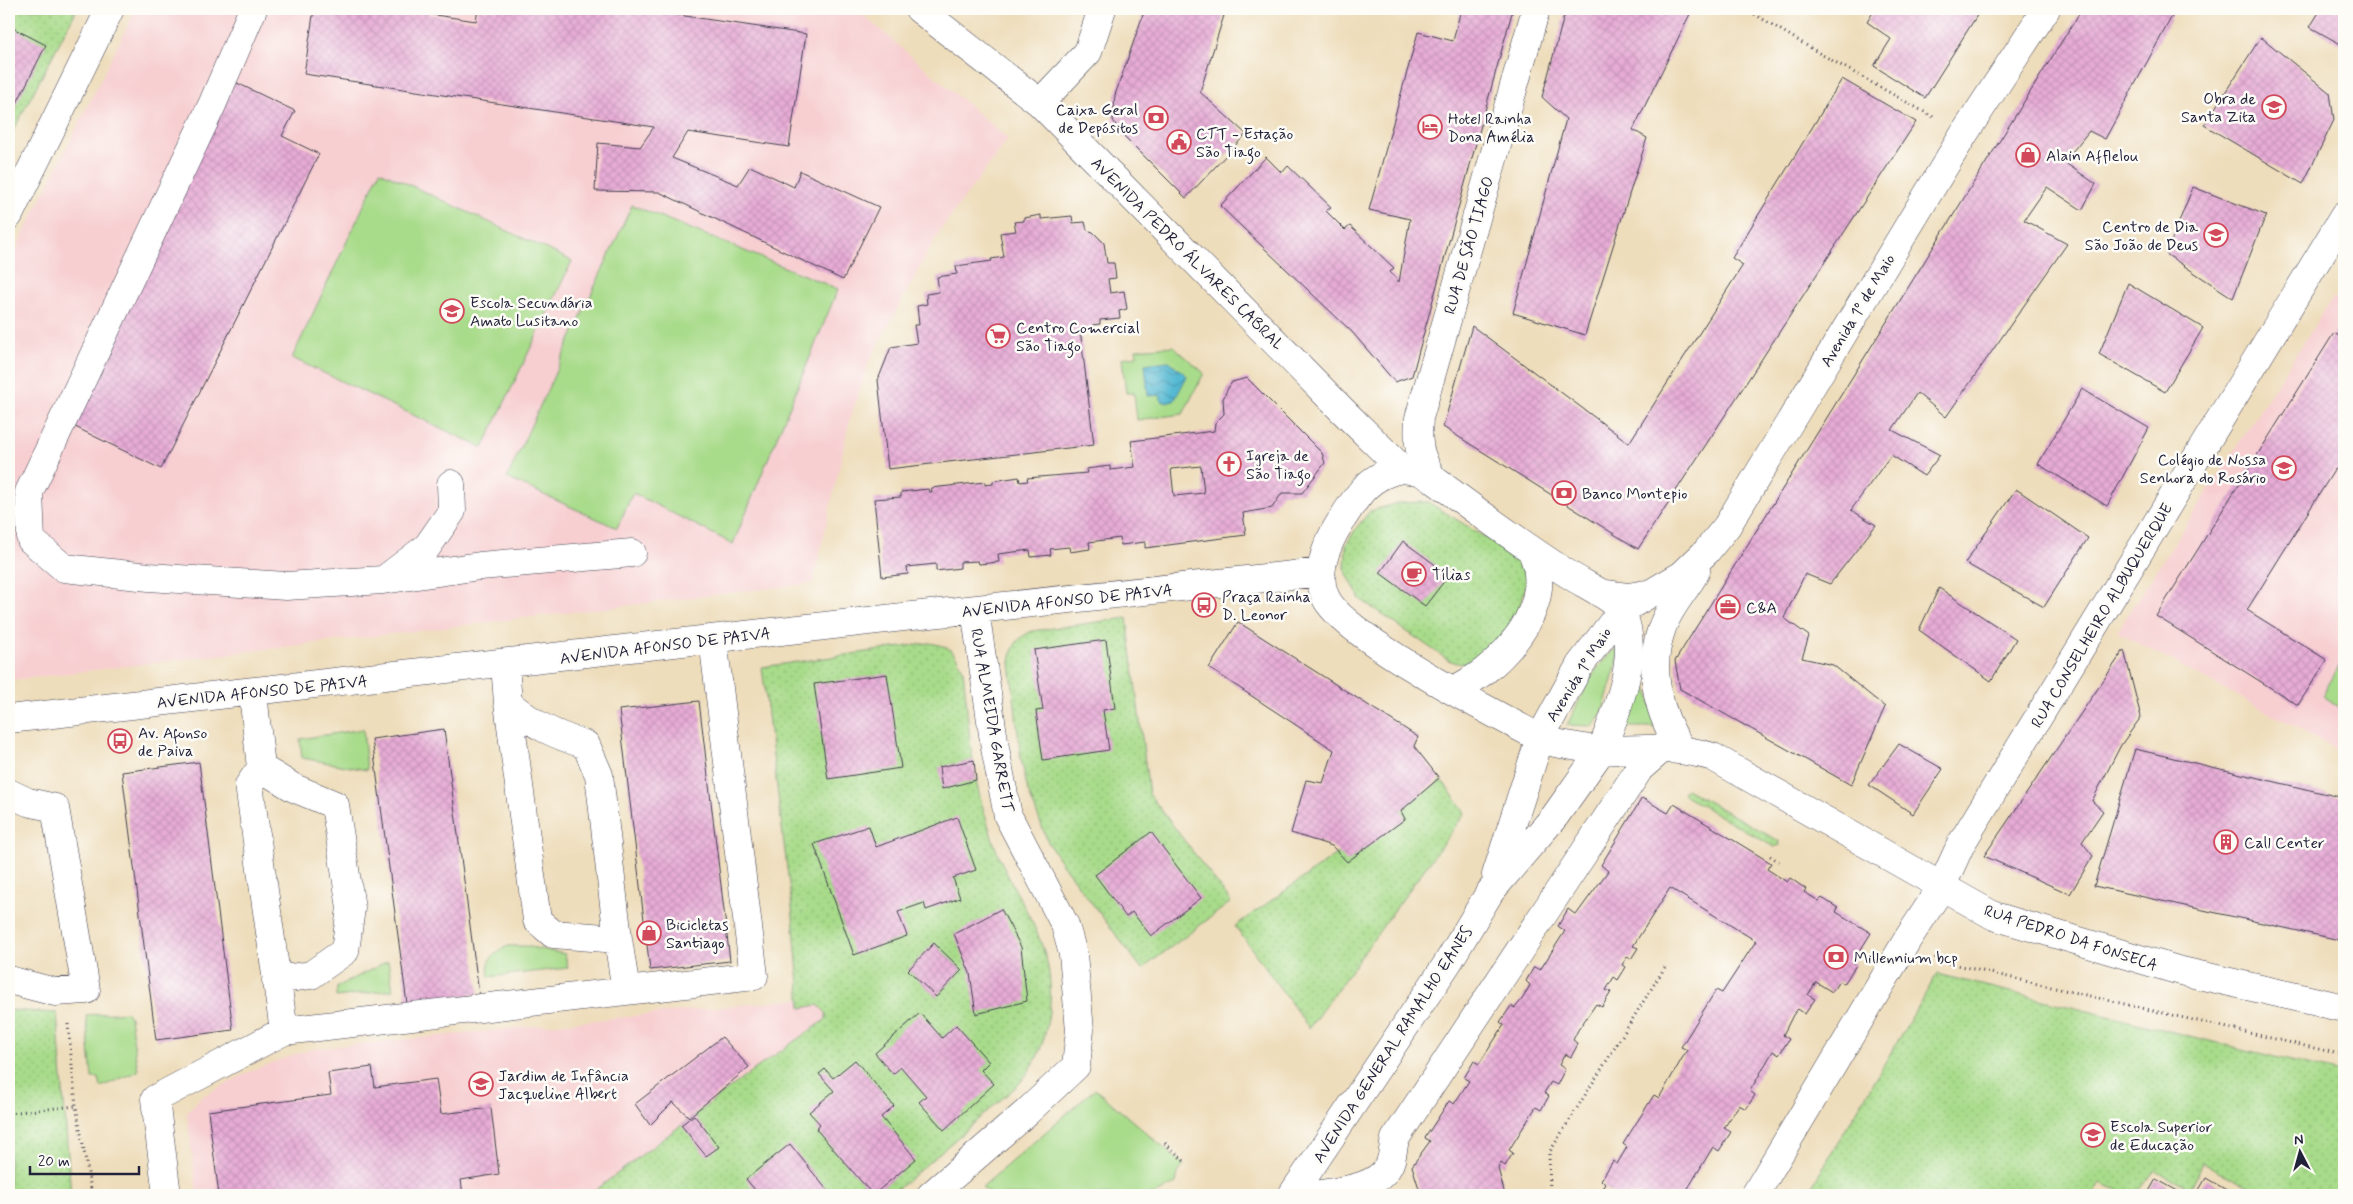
<svg xmlns="http://www.w3.org/2000/svg" width="2353" height="1204" viewBox="0 0 2353 1204" font-family="Mynerve,sans-serif">
	<defs>
		<pattern id="park-dots" width="8" height="8" patternUnits="userSpaceOnUse" patternTransform="scale(1.25)"><rect width="8" height="8" fill="#a8db8a"/><path d="M2 2h.1M6 6h.1" fill="none" stroke="#90bc78" stroke-width="1.8" stroke-linecap="round"/></pattern>
		<pattern id="water-waves" width="16" height="10" patternUnits="userSpaceOnUse" patternTransform="scale(1.25)"><rect width="16" height="10" fill="#55b9d3"/><path d="M0 5q4-4 8 0t8 0" fill="none" stroke="#4696ac"/></pattern>
		<pattern id="building-cross-hatch" width="8" height="8" patternUnits="userSpaceOnUse" patternTransform="scale(1.25)"><rect width="8" height="8" fill="#e7acd6"/><path d="M0 0l8 8M0 8l8-8" fill="none" stroke="#c694b9"/></pattern>
	</defs>
	<rect width="100%" height="100%" fill="#fdfcf7"/>
	<filter id="ink" filterUnits="userSpaceOnUse"><feTurbulence type="fractalNoise" baseFrequency=".02" numOctaves="2"/><feDisplacementMap in="SourceGraphic" scale="10" xChannelSelector="R" yChannelSelector="G"/><feConvolveMatrix kernelMatrix="1 2 1 2 8 2 1 2 1" color-interpolation-filters="sRGB"/></filter>
	<filter id="wash" filterUnits="userSpaceOnUse"><feTurbulence type="fractalNoise" baseFrequency=".0096" numOctaves="4" result="noise"/><feDisplacementMap in="SourceGraphic" scale="20" xChannelSelector="R" yChannelSelector="G"/><feGaussianBlur stdDeviation="1.12" result="paint"/><feColorMatrix in="noise" values="0 0 0 0 0 0 0 0 0 0 0 0 0 0 0 0 0 1.4 0 .05"/><feComposite in="paint" operator="in"/></filter>
	<g filter="url(#wash)">
		<rect width="100%" height="100%" fill="#edb"/>
		<path fill="#f7cfd1" d="M136,9H856L1008,139L939,232L870,359L850,419L813,583L11,680L9,670V263Z
			M2333,297L2344,304V753L2117,632Z
			M801,999L802,1007L820,1004L826,1013V1019L755,1069L589,1195H197L187,1113L201,1097L251,1071L284,1058L312,1049Z"/>
		<path fill="#a8db8a" stroke="#657e62" d="M380,171L572,261L483,448L292,358Z
			M632,205L838,289L733,544L633,493L617,528L507,478Z
			M1173,346L1204,373L1183,414L1137,420L1134,393H1126L1122,358L1137,356L1136,349Z
			M1617,648L1619,656L1602,714L1593,726L1567,725C1581,699 1593,665 1617,648Z
			M2344,658V710L2322,696Z
			M1641,663L1657,727H1627L1635,705Z
			M363,729L367,770L302,758L300,739Z
			M508,946H525L565,954L568,968L489,977C486,960 493,953 508,946Z
			M388,961L393,990L336,997L337,987Z
			M127,1012L130,1018L138,1071L101,1087L99,1078H92L86,1015Z
			M1095,1089L1184,1165L1178,1173L1176,1183L1155,1195H991L982,1187Z"/>
		<path fill="url(#park-dots)" stroke="#657e62" d="M9,9H77L9,139Z
			M1428,502C1451,516 1475,531 1499,546C1505,550 1517,554 1521,560C1541,590 1495,661 1462,664C1458,664 1452,661 1448,660L1360,599L1345,570L1346,545L1357,527L1370,511L1399,503Z
			M1127,618L1149,794L1231,902L1142,969L1062,864L1048,842L1028,791L1021,759L1010,663C1012,646 1016,639 1032,631Z
			M929,643C951,646 954,651 963,669C967,706 969,743 976,779C979,798 986,816 991,834C1011,902 1062,940 1048,1019C1043,1047 1037,1062 1019,1084L891,1195H589L755,1069L826,1019V1013L818,1005L801,1008L793,916L762,667Z
			M1442,780L1465,813L1309,1028L1235,926Z
			M1686,789L1779,841L1780,845L1774,847L1685,796L1683,792Z
			M1937,974L2344,1074V1195H2264L2203,1163L2190,1189L2155,1170L2136,1195H2130L2100,1183L2092,1195H1807Z
			M9,1010L57,1013L71,1195H9Z"/>
		<path fill="url(#water-waves)" stroke="#3c6e87" d="M1169,361L1187,376L1174,401L1162,402L1160,395L1148,396L1145,364Z"/>
		<g id="blocks">
			<path fill="url(#building-cross-hatch)" fill-rule="evenodd" d="M314,9H429L428,14L476,21L478,9H638L806,34L789,147L688,132L672,158L738,185L750,166L794,187L800,171L879,207L843,280L659,192L595,191L598,143L640,147L654,127L304,74Z
				M1145,9H1226L1200,92L1246,134L1186,198L1119,131L1113,120L1115,95Z
				M1461,9H1513L1412,376L1395,382L1352,332L1220,206L1266,157L1282,173L1288,166L1331,207L1326,211L1345,230L1350,226L1394,268L1390,272L1399,282L1410,219L1369,210L1418,32L1453,41Z
				M1566,9H1681L1690,14L1633,130L1647,138L1585,335L1513,313L1566,119L1542,97Z
				M1875,9H1981L1925,98L1874,66L1891,39L1867,22Z
				M2082,9H2176L2105,139L2089,131L2064,162L2096,184L2082,210L2047,187L2024,220L2067,244L1946,417L1917,393L1892,430L1940,455L1924,476L1891,455L1851,510L1876,525L1830,584L1805,574L1784,618L1809,636L1802,658L1833,665L1885,707L1851,785L1680,689L1675,661Z
				M2321,9H2344V46L2310,27Z
				M9,26L46,45L14,109L9,106Z
				M2261,37L2330,93L2334,120L2303,184L2204,125Z
				M1842,79L1916,122L1638,549L1443,427L1472,326L1629,443L1743,265L1732,258Z
				M235,82L295,111L282,136L319,154L161,469L65,422Z
				M2193,187L2266,215L2233,298L2166,254Z
				M1041,215V219L1072,216L1073,223L1085,222L1087,230L1093,232L1104,243L1107,263H1114L1116,278L1108,279L1110,293L1124,291L1127,309L1119,311L1120,318L1100,320V324L1092,325L1093,328L1080,329L1094,445L888,469L878,380L891,347L917,343L914,325H919L917,306L927,304L926,294L939,292L937,277L957,274L956,266L992,261L991,259L1004,257L1000,233L1016,231L1014,222L1024,221V218Z
				M2128,283L2203,328L2165,392L2099,354Z
				M2334,333L2344,339V475L2335,469L2247,610L2327,660L2298,705L2156,616Z
				M1247,378L1322,453L1325,463L1302,493H1282L1272,508L1243,513L1246,535L1145,548V542L1121,545L1120,538L1089,542L1090,549L1070,552L1069,547L1050,549L1051,555L1031,557L1030,550L998,554L999,562L979,564L978,561L960,562V568L936,571V564L907,567L908,574L882,577L874,499L901,497V492L928,489L929,492H932L931,488L985,482V485L993,484V481L1019,477L1020,482L1028,481L1027,478L1087,473L1086,469L1110,466V470L1135,467L1131,441L1214,431L1215,423L1224,414L1223,399L1227,390L1232,382ZM1201,466L1204,493L1174,496L1171,469Z
				M2082,389L2149,428L2107,506L2038,464Z
				M2016,489L2088,538L2044,607L1965,563Z
				M1403,541L1449,575L1425,606L1380,573Z
				M1939,588L2016,639L1991,681L1919,630Z
				M1238,622L1418,737L1414,746L1439,778L1401,811L1405,819L1347,862L1332,846L1291,833L1306,780L1323,783L1334,750L1209,668Z
				M1106,640L1115,708L1103,710L1109,750L1043,760L1036,711L1043,710L1034,650Z
				M2124,650L2141,717L2121,745L2092,801L2103,811L2082,842L2093,856L2070,894L1984,856Z
				M887,674L901,768L828,779L814,684Z
				M699,701L730,961L650,970L619,710Z
				M444,729L479,994L407,1004L372,739Z
				M1899,744L1943,769L1913,814L1869,785Z
				M2135,749L2344,798V941L2094,886Z
				M974,760L976,780L942,789L939,767Z
				M199,762L233,1030L156,1040L122,772Z
				M1642,798L1668,813L1674,804L1771,863L1767,869L1787,882L1790,878L1806,889L1804,892L1819,901L1822,898L1838,908L1836,912L1871,933L1853,962L1856,965L1844,984L1839,981L1832,992L1816,982L1808,995L1815,999L1805,1014L1798,1009L1793,1015L1783,1035L1789,1039L1779,1055L1773,1051L1750,1091L1755,1095L1746,1109L1739,1105L1724,1128L1731,1132L1719,1151L1713,1147L1687,1190L1691,1192L1689,1195H1616L1603,1187L1605,1184L1601,1180L1613,1161L1617,1164L1627,1147L1623,1144L1654,1095L1659,1098L1687,1050L1681,1047L1716,990L1722,993L1756,941L1670,888L1633,946L1638,948L1631,959L1627,957L1622,965L1626,967L1618,980L1614,977L1606,990L1611,992L1602,1007L1596,1004L1578,1030L1573,1040L1578,1044L1571,1057L1565,1054L1559,1065L1565,1069L1557,1085L1551,1082L1544,1093L1549,1096L1541,1110L1536,1107L1509,1150L1513,1153L1505,1166L1501,1163L1498,1168L1505,1195H1421L1412,1166L1430,1141L1425,1138L1449,1101L1454,1104L1469,1081L1464,1078L1474,1061L1479,1064L1504,1025L1500,1022L1511,1006L1515,1008L1523,998L1530,985L1526,981L1534,967L1540,970L1565,931L1558,926L1568,909L1576,915L1608,871L1601,865Z
				M957,817L976,870L953,878L960,898L926,910L924,903L898,912L907,936L854,955L814,844L869,826L876,847Z
				M1151,832L1201,898L1151,936L1132,912L1126,917L1095,875Z
				M1001,909L1021,947L1027,1001L976,1014L970,973L954,934Z
				M934,943L962,970L936,997L908,970Z
				M920,1013L942,1038L956,1025L989,1062L981,1070L994,1084L944,1130L919,1102L926,1096L901,1067L893,1074L875,1053Z
				M722,1037L749,1067L689,1117L673,1102L650,1125L635,1104Z
				M855,1060L894,1106L881,1117L916,1159L873,1195L816,1129L820,1124L809,1112L834,1091L819,1074L825,1069L833,1078Z
				M372,1067L375,1087L436,1079L441,1114L491,1108L499,1174L461,1180L463,1195H219L208,1111L331,1095L328,1073Z
				M694,1115L719,1147L706,1156L681,1125Z
				M790,1144L831,1195H759L746,1179Z
				M2206,1178L2235,1195H2196Z
				M2156,1179L2185,1195H2147Z"/>
		</g>
	</g>
	<g filter="url(#ink)">
		<use href="#blocks" fill-opacity="0" stroke="#413e4e" stroke-width="1"/>
		<g fill="none" stroke-linecap="round" stroke-linejoin="round">
			<g stroke="#413e4e" stroke-width="29">
				<path id="minor" d="M253,9L212,105L29,492L31,540L64,568L149,577L286,586L383,580L480,566L632,553
					M919,9L1040,103L1344,412L1402,469
					M1040,103L1088,52L1102,9
					M9,215L110,9
					M1402,469L1419,471L1433,479C1480,513 1527,549 1576,579C1588,586 1617,600 1622,612C1641,656 1617,710 1601,751L1555,743L1540,738C1497,715 1341,636 1325,596C1315,572 1327,544 1339,524C1357,496 1368,475 1402,469Z
					M1433,479C1419,456 1417,445 1419,418L1536,9
					M385,579L427,547L452,511L451,484
					M505,664L508,703C535,726 553,734 586,745L599,775L618,939
					M1453,690C1494,672 1543,622 1538,573C1538,566 1534,558 1532,551
					M253,693L261,768L249,785L284,1031
					M508,703L537,920L553,934L618,939L626,991
					M9,719L912,616L1321,572
					M261,768L294,788L335,805L351,908L345,951L311,975L276,980
					M9,793L28,802L55,808L86,990L55,992L9,980
					M167,1195L155,1099L284,1031L754,976L713,639
					M931,1195L1027,1112L1076,1066L1080,1030L1073,954L1065,925L1008,816L995,748L975,610
					M1315,1195C1339,1191 1377,1189 1389,1165C1393,1158 1393,1147 1395,1139L1640,768L1663,748
					M1755,1195L1909,937L1941,888L1961,844L2344,216"/>
			</g>
			<g stroke="#413e4e" stroke-width="29">
				<path id="major" d="M1600,593L1628,597L1646,594
					M1682,750C1658,715 1647,669 1662,628C1669,607 1686,590 1696,571
					M1496,875L1540,738L1580,665L1622,610L1682,575L1706,552L1727,526L1964,134L2046,9
					M1292,1195L1447,964L1490,892L1555,816L1601,751C1639,749 1676,745 1713,757L1994,916L2177,970L2344,1008"/>
			</g>
			<path stroke="#413e4e" stroke-width="3" stroke-dasharray="1 4" stroke-linecap="butt" d="M1746,9L1819,53L1935,118
				M1770,856L1779,862
				M1935,957L1939,961L2344,1055
				M68,1024L76,1106L92,1195
				M9,1113L76,1106
				M1165,1143L1184,1161
				M1550,1195L1549,1153L1665,967"/>
			<use href="#minor" stroke="#fff" stroke-width="28"/>
			<use href="#major" stroke="#fff" stroke-width="28"/>
		</g>
	</g>
	<defs>
		<g id="school-ring" transform="scale(1.25)"><circle r="9.5" fill="#fdfcf7" stroke="#d1495b" stroke-width="1.5"/><path d="M0-5L7-2L0 1L-7-2ZM-4 1L0 2.5L4 1V4Q0 6-4 4Z" fill="#d1495b"/></g>
		<g id="bank-ring" transform="scale(1.25)"><circle r="9.5" fill="#fdfcf7" stroke="#d1495b" stroke-width="1.5"/><path d="M-6-4H6V4H-6ZM0-2.3a2.3 2.3 0 1 0 0 4.6a2.3 2.3 0 1 0 0-4.6Z" fill="#d1495b"/></g>
		<g id="hotel-ring" transform="scale(1.25)"><circle r="9.5" fill="#fdfcf7" stroke="#d1495b" stroke-width="1.5"/><path d="M-6-4.5h1.5V1H6V5H4.5V3h-9V5H-6ZM-4 0a1.8 1.8 0 1 1 3.6 0ZM.5 0V-2.5h3Q6-2.5 6 0Z" fill="#d1495b"/></g>
		<g id="civic-ring" transform="scale(1.25)"><circle r="9.5" fill="#fdfcf7" stroke="#d1495b" stroke-width="1.5"/><path d="M-.6-6.5H3V-4.5H.6V-3L4-1V1h2V6H-6V1h2V-1L-.6-3ZM-1.2 2.5V6h2.4V2.5Z" fill="#d1495b"/></g>
		<g id="shop-ring" transform="scale(1.25)"><circle r="9.5" fill="#fdfcf7" stroke="#d1495b" stroke-width="1.5"/><path d="M-5-2.5h2.3a2.7 3.5 0 0 1 5.4 0H5L5.5 6h-11ZM-1.5-2.5h3a1.5 2.3 0 0 0-3 0Z" fill="#d1495b"/></g>
		<g id="supermarket-ring" transform="scale(1.25)"><circle r="9.5" fill="#fdfcf7" stroke="#d1495b" stroke-width="1.5"/><path d="M-6-5.5h2.5l.6 2H6L4.5 2H-2.5L-4.4-4H-6ZM-1.5 3.2a1.3 1.3 0 1 0 .1 0ZM3 3.2a1.3 1.3 0 1 0 .1 0Z" fill="#d1495b"/></g>
		<g id="church-ring" transform="scale(1.25)"><circle r="9.5" fill="#fdfcf7" stroke="#d1495b" stroke-width="1.5"/><path d="M-1.2-6h2.4v3.5h3.3v2.4h-3.3V6h-2.4V-.1h-3.3v-2.4h3.3Z" fill="#d1495b"/></g>
		<g id="cafe-ring" transform="scale(1.25)"><circle r="9.5" fill="#fdfcf7" stroke="#d1495b" stroke-width="1.5"/><path d="M-5.5-4.5H6V0H3Q3 3.5 0 3.5H-2.5Q-5.5 3.5-5.5 0ZM3-3.2v2h1.7v-2ZM-6 4.5H4V6H-6Z" fill="#d1495b"/></g>
		<g id="bus-ring" transform="scale(1.25)"><circle r="9.5" fill="#fdfcf7" stroke="#d1495b" stroke-width="1.5"/><path d="M-5-6H5V4H4V6H2V4H-2V6H-4V4H-5ZM-3.5-4V0h7V-4ZM-3.5 1.2v1.5H-2V1.2ZM2 1.2v1.5H3.5V1.2Z" fill="#d1495b"/></g>
		<g id="office-ring" transform="scale(1.25)"><circle r="9.5" fill="#fdfcf7" stroke="#d1495b" stroke-width="1.5"/><path d="M-6-3h4V-5.5h4V-3h4V5H-6ZM-1-4.5V-3h2v-1.5ZM-6 0V1H6V0Z" fill="#d1495b"/></g>
		<g id="building-ring" transform="scale(1.25)"><circle r="9.5" fill="#fdfcf7" stroke="#d1495b" stroke-width="1.5"/><path d="M-4-6H4V6H1V3H-1V6H-4ZM-2.5-4.3h1.7v1.8h-1.7ZM.8-4.3h1.7v1.8H.8ZM-2.5-1h1.7V.8h-1.7ZM.8-1h1.7V.8H.8Z" fill="#d1495b"/></g>
		<g id="university-ring" transform="scale(1.25)"><circle r="9.5" fill="#fdfcf7" stroke="#d1495b" stroke-width="1.5"/><path d="M0-5L7-2L0 1L-7-2ZM-4 1L0 2.5L4 1V4Q0 6-4 4Z" fill="#d1495b"/></g>
	</defs>
	<g fill-rule="evenodd">
		<use href="#school-ring" x="2274" y="107"/>
		<use href="#bank-ring" x="1156" y="118"/>
		<use href="#hotel-ring" x="1430" y="127"/>
		<use href="#civic-ring" x="1179" y="142"/>
		<use href="#shop-ring" x="2028" y="155"/>
		<use href="#school-ring" x="2216" y="235"/>
		<use href="#school-ring" x="452" y="311"/>
		<use href="#supermarket-ring" x="998" y="336"/>
		<use href="#church-ring" x="1229" y="464"/>
		<use href="#school-ring" x="2284" y="468"/>
		<use href="#bank-ring" x="1564" y="493"/>
		<use href="#cafe-ring" x="1414" y="574"/>
		<use href="#bus-ring" x="1204" y="605"/>
		<use href="#office-ring" x="1728" y="607"/>
		<use href="#bus-ring" x="120" y="741"/>
		<use href="#building-ring" x="2226" y="842"/>
		<use href="#shop-ring" x="649" y="933"/>
		<use href="#bank-ring" x="1836" y="957"/>
		<use href="#school-ring" x="481" y="1084"/>
		<use href="#university-ring" x="2093" y="1135"/>
	</g>
	<g text-anchor="middle" stroke-width="5" stroke-linejoin="round" paint-order="stroke">
		<g font-size="16" fill="#22223b" stroke="#fdfcf7" text-anchor="start">
			<text x="2256" y="104" text-anchor="end">Obra de<tspan x="2256" dy="18">Santa Zita</tspan></text>
			<text x="1138" y="115" text-anchor="end">Caixa Geral<tspan x="1138" dy="18">de Depósitos</tspan></text>
			<text x="1448" y="124">Hotel Rainha<tspan x="1448" dy="18">Dona Amélia</tspan></text>
			<text x="1196" y="139">CTT - Estação<tspan x="1196" dy="18">São Tiago</tspan></text>
			<text x="2046" y="161">Alain Afflelou</text>
			<text x="2198" y="232" text-anchor="end">Centro de Dia<tspan x="2198" dy="18">São João de Deus</tspan></text>
			<text x="470" y="308">Escola Secundária<tspan x="470" dy="18">Amato Lusitano</tspan></text>
			<text x="1016" y="333">Centro Comercial<tspan x="1016" dy="18">São Tiago</tspan></text>
			<text x="1246" y="461">Igreja de<tspan x="1246" dy="18">São Tiago</tspan></text>
			<text x="2266" y="465" text-anchor="end">Colégio de Nossa<tspan x="2266" dy="18">Senhora do Rosário</tspan></text>
			<text x="1582" y="499">Banco Montepio</text>
			<text x="1432" y="580">Tílias</text>
			<text x="1222" y="602">Praça Rainha<tspan x="1222" dy="18">D. Leonor</tspan></text>
			<text x="1746" y="613">C&amp;A</text>
			<text x="138" y="738">Av. Afonso<tspan x="138" dy="18">de Paiva</tspan></text>
			<text x="2244" y="848">Call Center</text>
			<text x="666" y="930">Bicicletas<tspan x="666" dy="18">Santiago</tspan></text>
			<text x="1854" y="963">Millennium bcp</text>
			<text x="498" y="1081">Jardim de Infância<tspan x="498" dy="18">Jacqueline Albert</tspan></text>
			<text x="2110" y="1132">Escola Superior<tspan x="2110" dy="18">de Educação</tspan></text>
		</g>
		<g font-size="16" fill="#22223b" stroke="#fdfcf7">
			<text transform="translate(1468 245) rotate(-74)" y="6">RUA DE SÃO TIAGO</text>
			<text transform="translate(1188 253) rotate(45)" y="6">AVENIDA PEDRO ÁLVARES CABRAL</text>
			<text transform="translate(1857 310) rotate(-59)" y="6">Avenida 1º de Maio</text>
			<text transform="translate(1067 600) rotate(-6)" y="6">AVENIDA AFONSO DE PAIVA</text>
			<text transform="translate(2101 615) rotate(-59)" y="6">RUA CONSELHEIRO ALBUQUERQUE</text>
			<text transform="translate(665 645) rotate(-7)" y="6">AVENIDA AFONSO DE PAIVA</text>
			<text transform="translate(1578 674) rotate(-58)" y="6">Avenida 1º Maio</text>
			<text transform="translate(262 691) rotate(-6)" y="6">AVENIDA AFONSO DE PAIVA</text>
			<text transform="translate(993 720) rotate(80)" y="6">RUA ALMEIDA GARRETT</text>
			<text transform="translate(2071 937) rotate(18)" y="6">RUA PEDRO DA FONSECA</text>
			<text transform="translate(1392 1044) rotate(-57)" y="6">AVENIDA GENERAL RAMALHO EANES</text>
		</g>
	</g>
	<rect width="2353" height="1204" fill="none" stroke="#fdfcf7" stroke-width="30"/>
	<g transform="translate(2300 1152) rotate(354)" stroke="#fdfcf7" stroke-width="4" paint-order="stroke">
	<path d="M0-4L9 19L0 12L-9 19Z" fill="#22223b"/>
	<text y="-8" font-size="14" font-weight="bold" text-anchor="middle" fill="#22223b">N</text>
	</g>
	<path d="M30 1166v8h109v-8" fill="none" stroke="#22223b" stroke-width="2.5"/>
	<text x="38" y="1166" font-size="15" fill="#22223b" stroke="#fdfcf7" stroke-width="4" paint-order="stroke">20 m</text>
</svg>
